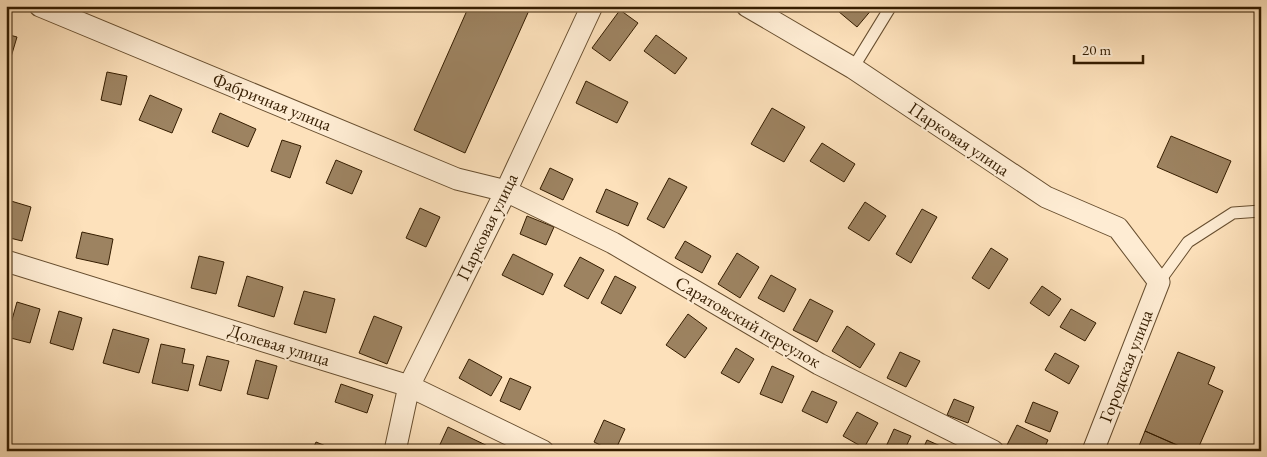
<svg xmlns="http://www.w3.org/2000/svg" width="1267" height="457" viewBox="0 0 1267 457" font-family="'EB Garamond',serif">
	<rect width="100%" height="100%" fill="#fde1bb"/>
	<filter id="stains"><feTurbulence type="fractalNoise" baseFrequency=".004" numOctaves="4"/><feColorMatrix values="0 0 0 0 .2 0 0 0 0 .09 0 0 0 0 .02 0 0 0 .5 -.17"/></filter>
	<radialGradient id="worn" r=".72"><stop offset=".6" stop-color="#630" stop-opacity="0"/><stop offset="1" stop-color="#630" stop-opacity=".3"/></radialGradient>
	<path fill="#9d8361" stroke="#351d00" d="M469,6H531L465,153L414,130Z
		M832,6H871L873,8L857,27Z
		M620,10L638,23L610,61L592,48Z
		M6,34L17,37L8,67H6Z
		M656,35L687,58L675,74L644,51Z
		M107,72L127,76L121,105L101,100Z
		M586,81L628,102L617,123L576,103Z
		M150,95L182,109L172,133L139,120Z
		M772,108L805,127L784,162L751,144Z
		M220,113L256,129L248,147L212,132Z
		M1171,136L1231,161L1217,193L1157,167Z
		M282,140L301,146L290,178L271,171Z
		M822,143L855,164L844,182L810,161Z
		M336,160L362,171L352,194L326,183Z
		M550,168L573,179L563,200L540,189Z
		M669,178L687,187L664,228L647,219Z
		M606,189L638,203L628,226L596,212Z
		M11,201L31,207L22,241L6,237V218Z
		M865,202L886,216L869,241L848,228Z
		M420,208L440,217L426,247L406,238Z
		M922,209L937,217L911,263L896,254Z
		M527,216L554,227L546,245L520,234Z
		M82,232L113,239L108,265L76,258Z
		M685,241L711,256L702,273L675,258Z
		M991,248L1008,259L989,289L972,278Z
		M737,253L759,267L740,298L718,284Z
		M513,254L553,274L543,295L502,275Z
		M199,256L224,262L216,294L191,288Z
		M580,257L604,270L588,299L564,286Z
		M771,275L796,289L784,312L758,298Z
		M247,276L283,287L274,317L238,306Z
		M615,276L636,287L621,314L601,303Z
		M1042,286L1061,299L1049,316L1030,303Z
		M304,291L335,299L326,333L294,324Z
		M810,299L833,311L817,342L793,330Z
		M17,302L40,309L30,343L7,337Z
		M1071,309L1096,323L1085,341L1060,327Z
		M59,311L82,318L73,350L50,343Z
		M688,314L707,328L685,358L666,345Z
		M374,316L402,327L387,364L359,353Z
		M847,326L875,344L860,368L832,351Z
		M113,329L149,339L139,373L103,363Z
		M161,344L185,349L182,363L194,365L188,391L152,383Z
		M736,348L754,359L739,383L721,373Z
		M900,352L920,361L906,387L887,378Z
		M1178,352L1215,367L1208,384L1223,391L1197,451H1191L1145,431Z
		M1055,353L1079,366L1069,384L1045,370Z
		M207,356L229,361L221,391L199,385Z
		M469,359L502,377L491,396L459,378Z
		M256,360L277,366L268,399L247,394Z
		M772,366L794,376L782,403L760,394Z
		M510,378L531,387L520,410L500,401Z
		M341,384L373,395L367,413L335,402Z
		M812,391L837,402L827,423L802,411Z
		M954,399L974,407L968,423L947,415Z
		M1033,402L1058,412L1050,432L1025,422Z
		M857,412L878,423L864,448L843,436Z
		M604,420L625,429L615,451H612L594,442Z
		M1017,425L1048,440L1043,451H1014L1006,447Z
		M448,427L494,449L493,451H437Z
		M894,429L911,436L904,451H884Z
		M1145,431L1181,447L1179,451H1137Z
		M927,440L947,449L946,451H922Z
		M316,442L338,451H312Z"/>
	<g fill="none" stroke-linecap="round" stroke-linejoin="round">
		<g stroke="#674e2f" stroke-width="13">
			<path id="service" d="M853,68L891,6
				M1159,282L1188,242L1233,213L1261,211"/>
		</g>
		<g stroke="#674e2f" stroke-width="23">
			<path id="minor" d="M40,6L457,179L506,191L613,243L819,364L993,451
				M747,6L853,68L1046,197L1118,228L1159,282L1093,451
				M6,261L409,386L543,451
				M395,451L409,386L506,191L592,6"/>
		</g>
		<use href="#service" stroke="#feecd3" stroke-width="11"/>
		<use href="#minor" stroke="#feecd3" stroke-width="21"/>
	</g>
	<g text-anchor="middle" stroke-width="4" stroke-linejoin="round" paint-order="stroke">
		<g font-size="18" fill="#351d00" stroke="#feecd3">
			<text transform="translate(272 102) rotate(22)" y="6">Фабричная улица</text>
			<text transform="translate(959 139) rotate(34)" y="6">Парковая улица</text>
			<text transform="translate(487 227) rotate(-64)" y="6">Парковая улица</text>
			<text transform="translate(748 322) rotate(30)" y="6">Саратовский переулок</text>
			<text transform="translate(279 345) rotate(17)" y="6">Долевая улица</text>
			<text transform="translate(1126 366) rotate(-69)" y="6">Городская улица</text>
		</g>
	</g>
	<rect width="1267" height="457" fill="none" stroke="#fde1bb" stroke-width="25"/>
	<rect x="8" y="8" width="1252" height="442" fill="none" stroke="#351d00" stroke-width="2.5"/>
	<rect x="12" y="12" width="1242" height="432" fill="none" stroke="#351d00"/>
	<path d="M1074 55v8h69v-8" fill="none" stroke="#351d00" stroke-width="2.5"/>
	<text x="1082" y="55" font-size="15" fill="#351d00" stroke="#feecd3" stroke-width="4" paint-order="stroke">20 m</text>
	<rect width="100%" height="100%" filter="url(#stains)"/>
	<rect width="100%" height="100%" fill="url(#worn)"/>
</svg>
